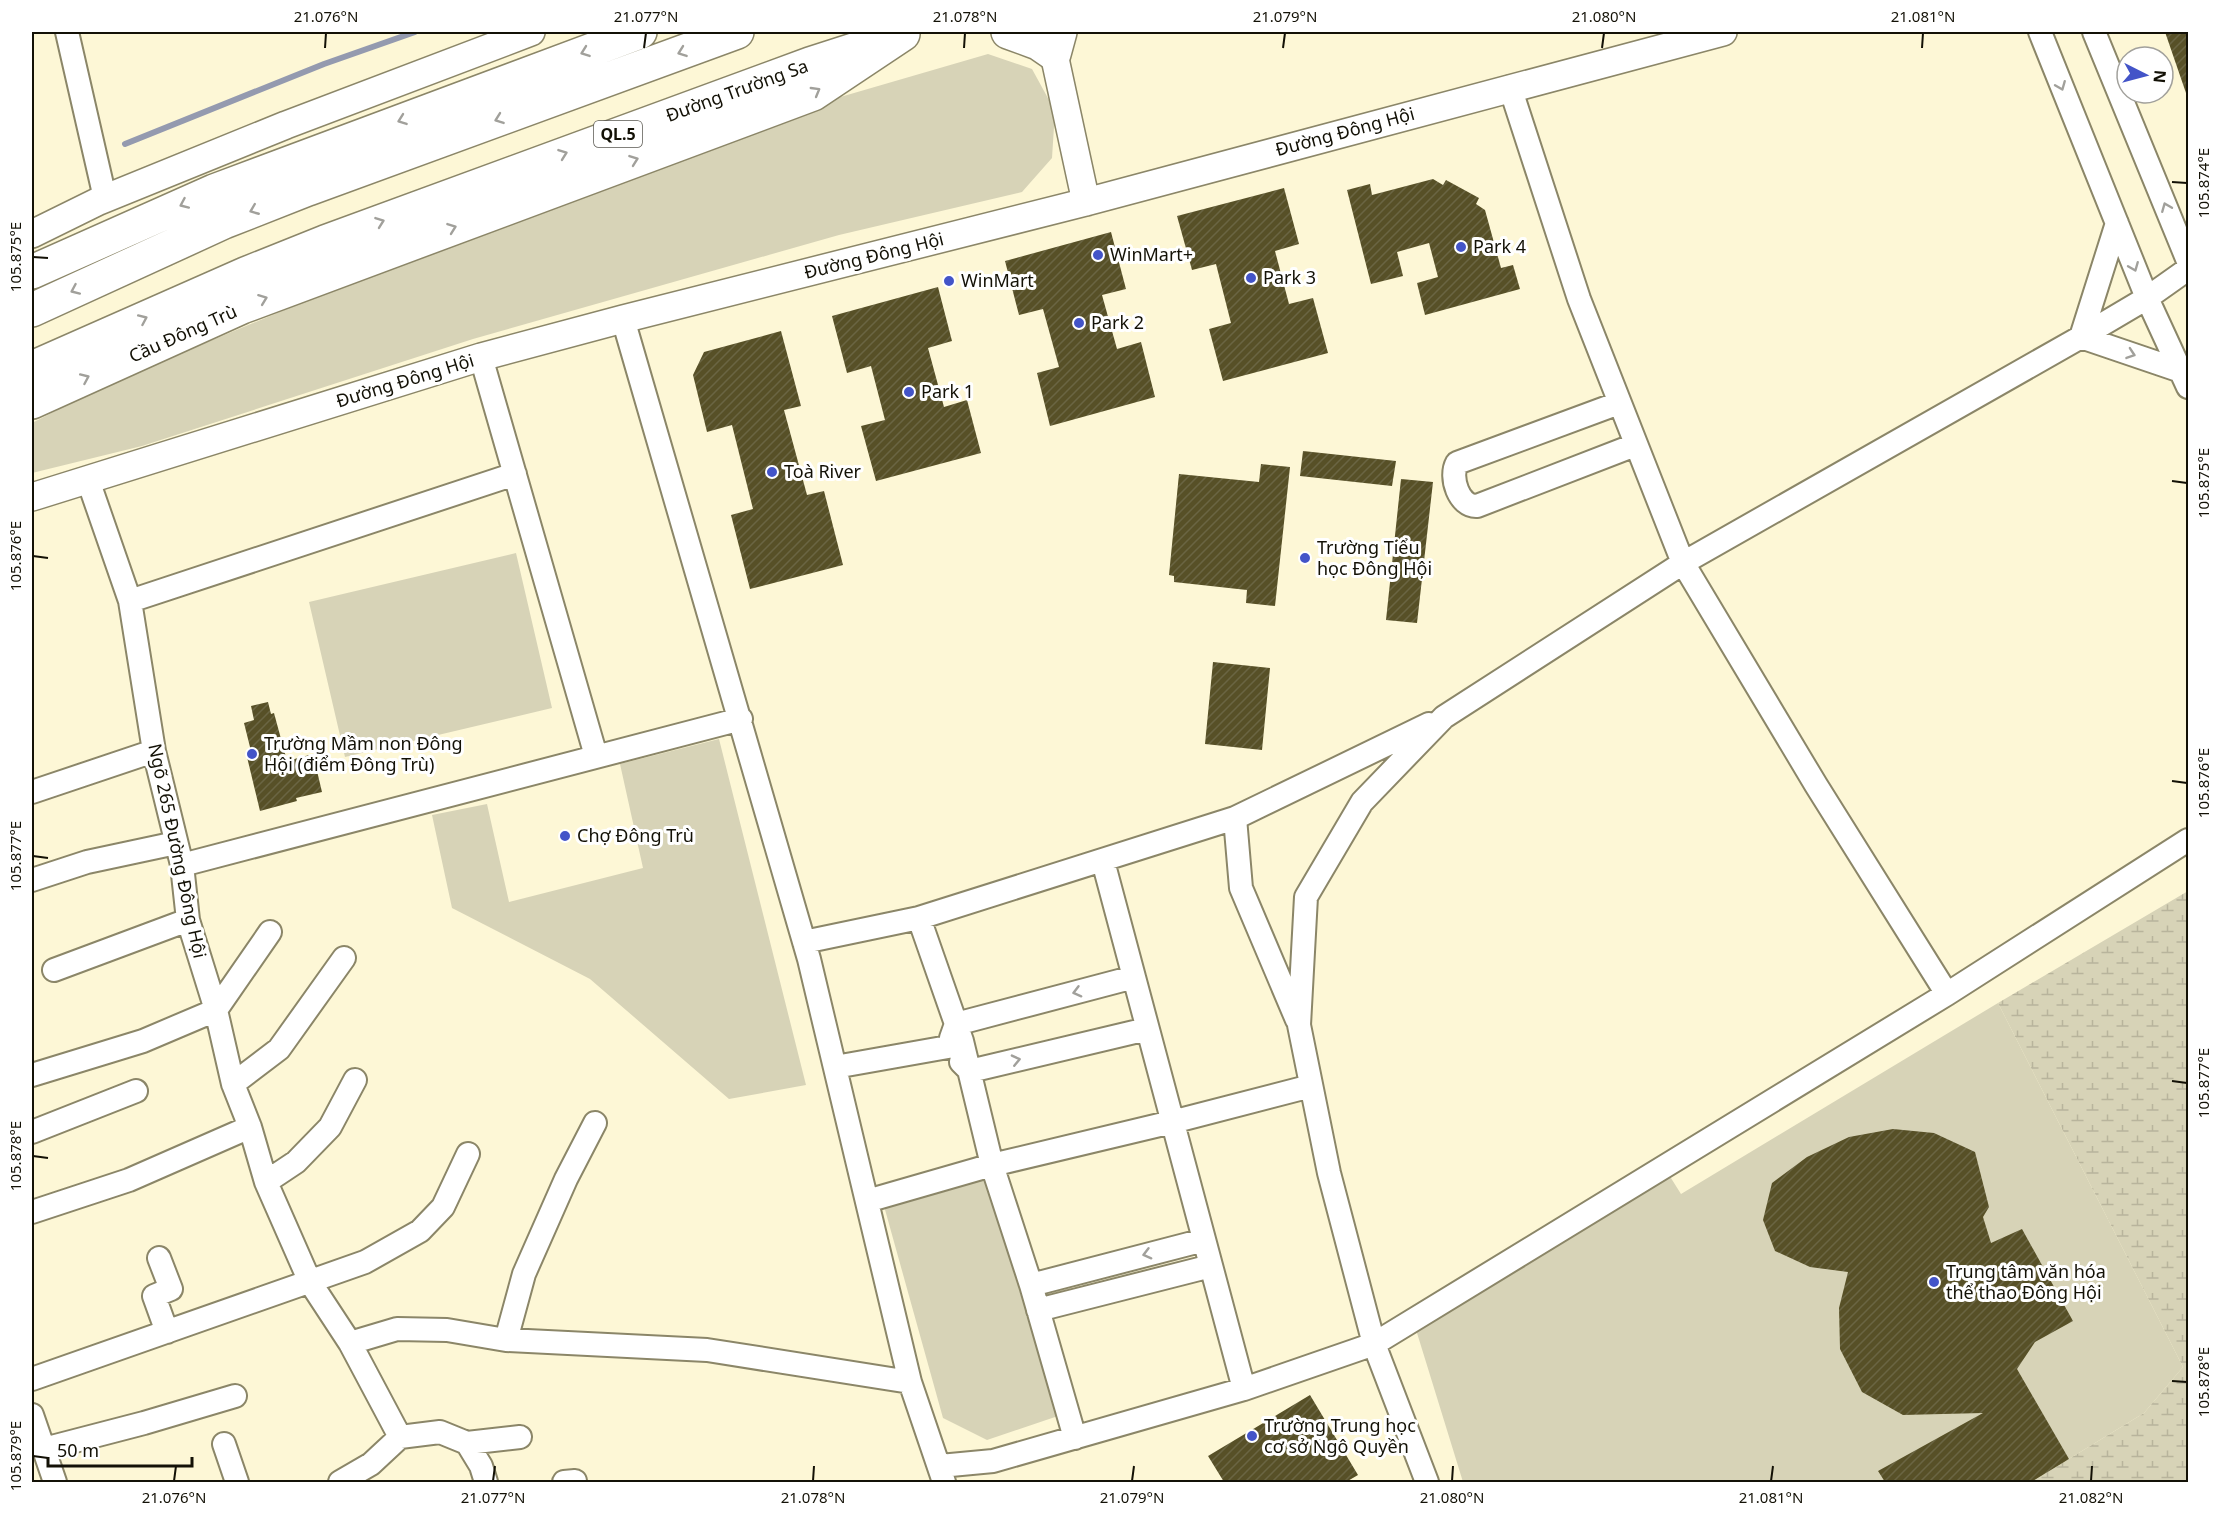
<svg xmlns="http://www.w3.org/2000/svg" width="2220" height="1514" viewBox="0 0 2220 1514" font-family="'Noto Sans',sans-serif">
	<defs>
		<pattern id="wetland-marsh" width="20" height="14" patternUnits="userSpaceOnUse" patternTransform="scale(1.5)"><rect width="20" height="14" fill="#d7d3b7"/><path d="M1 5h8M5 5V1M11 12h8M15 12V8" fill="none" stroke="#b8b49c"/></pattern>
		<pattern id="building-hatch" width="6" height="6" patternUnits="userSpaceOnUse" patternTransform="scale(1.5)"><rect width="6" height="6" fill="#575027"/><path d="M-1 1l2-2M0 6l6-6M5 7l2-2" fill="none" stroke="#6a6543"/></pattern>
	</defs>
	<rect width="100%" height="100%" fill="#fdf7d6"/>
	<path fill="#d7d3b7" d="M988,54L1032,69L1055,111L1052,158L1022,192L839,235L473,339L142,446L32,473V423L112,382L361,278L830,100Z
		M516,553L552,708L345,757L309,602Z
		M719,739L806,1085L729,1099L590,979L452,908L432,815L487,804L509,902L643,868L620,764Z
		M1998,1003L2183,1367L2144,1413L2031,1482H1463L1413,1320L1664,1167L1681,1194Z
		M985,1178L1058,1416L987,1440L943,1418L884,1206Z"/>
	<path fill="url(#wetland-marsh)" d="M2188,891V1482H2031L2144,1413L2183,1367L1998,1003Z"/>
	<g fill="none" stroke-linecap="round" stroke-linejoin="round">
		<path stroke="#949aaf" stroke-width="6" d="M125,144L324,64L415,32"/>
	</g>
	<path fill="url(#building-hatch)" d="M2165,32H2188V92L2186,93Z
		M1433,179L1443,185L1446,180L1479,198L1476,204L1485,210L1501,268L1513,265L1520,289L1425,315L1417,283L1438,277L1429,243L1397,252L1403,276L1371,284L1347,190L1370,184L1372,195Z
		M1284,188L1299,244L1275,251L1289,304L1313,298L1328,353L1223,381L1209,329L1231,323L1216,264L1192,270L1177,216Z
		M1111,232L1126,289L1102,295L1117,349L1141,342L1155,397L1050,426L1037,373L1059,367L1043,309L1019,315L1005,261Z
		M938,287L952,341L928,348L944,407L967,400L981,453L876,481L861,426L885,420L871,366L847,373L832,316Z
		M781,331L801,406L784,410L807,495L824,491L843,565L750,589L731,515L753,509L732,425L707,432L693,375L704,352Z
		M1303,451L1396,461L1392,486L1300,476Z
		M1261,464L1290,467L1275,606L1246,603L1247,590L1174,582V576L1169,575L1179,474L1259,482Z
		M1401,479L1433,482L1417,623L1386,620Z
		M1213,662L1270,668L1262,750L1205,744Z
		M268,702L271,714L274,713L287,761L313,754L322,792L296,798L297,801L260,811L247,757L252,755L244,723L254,720L251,706Z
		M1893,1129L1934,1133L1975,1152L1989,1207L1983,1217L1991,1243L2022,1229L2073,1321L2035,1342L2017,1369L2069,1459L2031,1482H1885L1878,1471L1983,1413L1903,1415L1862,1392L1840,1349L1839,1308L1848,1272L1810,1267L1775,1251L1763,1220L1772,1183L1807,1157L1849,1137Z
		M1310,1395L1358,1475L1346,1482H1224L1208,1456Z"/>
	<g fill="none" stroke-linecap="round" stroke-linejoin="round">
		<g stroke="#8b8668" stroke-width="26">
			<path id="minor" d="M67,32L105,198
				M2040,32L2147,298L2188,387
				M2094,32L2188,261
				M1510,87L1579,299L1683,563L1816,785L1947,994
				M2117,223L2081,337L2181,371
				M623,319L809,959L910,1382L944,1482
				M481,357L596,756
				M1619,403L1457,463C1449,477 1459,507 1477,506L1635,445
				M88,480L130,601L154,751L182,865L188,920L216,1010L233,1084L250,1127L266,1182L310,1282L350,1343L400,1437L371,1464L340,1482
				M130,601L515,474
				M32,792L154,751
				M1103,861L1244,1389
				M182,865L741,719
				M32,880L87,862L176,843
				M919,918L962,1041L992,1165L1031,1285L1075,1438
				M804,942L919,918L1235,818
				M54,970L188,920
				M1297,1020L1241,888L1235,818L1429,724
				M951,1038L956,1024L1134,977
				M961,1062L970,1071L1147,1029
				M835,1067L948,1047
				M32,1075L143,1041L216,1010L270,932
				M233,1084L279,1049L344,958
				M32,1132L136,1091
				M266,1182L296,1162L330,1127L355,1080
				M867,1201L992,1165L1172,1122L1311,1086
				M32,1212L129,1180L250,1127
				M159,1258L171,1289L154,1296L167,1332
				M1031,1285L1204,1240
				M1038,1310L1211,1266
				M506,1340L524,1274L566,1179L595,1123
				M350,1343L397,1329L447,1330L506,1340L707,1350L910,1382
				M32,1379L365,1262L420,1231L443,1207L468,1154
				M32,1415L55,1482
				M400,1437L440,1432L467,1443L481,1466L486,1482
				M467,1443L520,1437
				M224,1444L237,1482
				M44,1449L144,1423L235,1396
				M940,1466L993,1461L1244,1389L1374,1344L1947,994L2188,840
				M564,1482L575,1481
				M1427,1482L1374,1344L1329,1173L1299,1025L1306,897L1362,802L1444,717L1683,563L2081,337L2147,298L2188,269"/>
		</g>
		<g stroke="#8b8668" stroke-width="30">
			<path id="tertiary" d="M1054,54L1086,202
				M32,234L99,201L286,125L531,32
				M32,497L481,357L623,319L1086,202L1723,32"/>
		</g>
		<g stroke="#8b8668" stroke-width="36">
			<path id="trunk" d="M1008,32L1038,43L1054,54L1060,32
				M32,272L214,191L640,32
				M32,310L224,222L308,189L737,32
				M32,368L245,274L325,242L810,64L866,46
				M32,402L242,307L813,94L903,34"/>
		</g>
		<use href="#minor" stroke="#fff" stroke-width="22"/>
		<use href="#tertiary" stroke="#fff" stroke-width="27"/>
		<use href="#trunk" stroke="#fff" stroke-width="33"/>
	</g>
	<defs><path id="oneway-chevron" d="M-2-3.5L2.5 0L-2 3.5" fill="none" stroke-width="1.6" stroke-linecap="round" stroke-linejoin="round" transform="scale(1.5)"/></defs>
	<g stroke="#a1a09b">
		<use href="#oneway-chevron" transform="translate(585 52) rotate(160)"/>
		<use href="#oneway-chevron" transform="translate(682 52) rotate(160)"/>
		<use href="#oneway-chevron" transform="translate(2061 86) rotate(68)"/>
		<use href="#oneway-chevron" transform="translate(816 91) rotate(-30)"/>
		<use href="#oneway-chevron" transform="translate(499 119) rotate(160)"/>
		<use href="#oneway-chevron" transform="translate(402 120) rotate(160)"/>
		<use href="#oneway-chevron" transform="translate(563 154) rotate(-20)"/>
		<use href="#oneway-chevron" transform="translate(634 160) rotate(-20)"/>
		<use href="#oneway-chevron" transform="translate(184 204) rotate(156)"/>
		<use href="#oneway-chevron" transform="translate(2166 207) rotate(-112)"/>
		<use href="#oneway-chevron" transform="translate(254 210) rotate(158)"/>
		<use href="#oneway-chevron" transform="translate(380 222) rotate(-20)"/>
		<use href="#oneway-chevron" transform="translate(452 228) rotate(-20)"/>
		<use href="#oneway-chevron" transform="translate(2134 267) rotate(68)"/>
		<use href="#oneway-chevron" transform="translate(75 290) rotate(156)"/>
		<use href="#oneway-chevron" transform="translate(263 299) rotate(-21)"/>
		<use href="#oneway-chevron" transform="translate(143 319) rotate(-24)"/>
		<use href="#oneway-chevron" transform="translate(2131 354) rotate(19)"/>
		<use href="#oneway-chevron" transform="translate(85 378) rotate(-24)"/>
		<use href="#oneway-chevron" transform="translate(1077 992) rotate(165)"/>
		<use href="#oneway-chevron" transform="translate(1016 1060) rotate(-13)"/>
		<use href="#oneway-chevron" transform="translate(1147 1254) rotate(165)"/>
	</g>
	<path fill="none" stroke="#131106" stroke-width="2" d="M325,48L326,33M644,48L646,33M964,48L965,33M1283,48L1285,33M1602,48L1604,33M1922,48L1923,33M2172,182L2187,183M33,257L48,258M2172,481L2187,483M33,556L48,558M2172,781L2187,783M33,856L48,858M2172,1081L2187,1083M33,1156L48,1158M2172,1381L2187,1382M33,1456L48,1458M174,1481L176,1466M493,1481L495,1466M813,1481L814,1466M1132,1481L1134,1466M1452,1481L1453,1466M1771,1481L1773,1466M2091,1481L2092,1466"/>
	<g fill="#4354c8" stroke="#fff" stroke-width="2">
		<circle cx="1461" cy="247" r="6"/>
		<circle cx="1098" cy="255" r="6"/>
		<circle cx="1251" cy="278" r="6"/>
		<circle cx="949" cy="281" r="6"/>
		<circle cx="1079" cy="323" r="6"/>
		<circle cx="909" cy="392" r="6"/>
		<circle cx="772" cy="472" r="6"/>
		<circle cx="1305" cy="558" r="6"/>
		<circle cx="252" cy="754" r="6"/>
		<circle cx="565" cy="836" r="6"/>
		<circle cx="1934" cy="1282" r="6"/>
		<circle cx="1252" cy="1436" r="6"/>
	</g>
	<g text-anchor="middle" stroke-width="6" stroke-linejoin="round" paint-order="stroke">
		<rect fill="#fff" stroke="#5a5851" stroke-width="1.5" x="594" y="121" width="48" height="26" rx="4.5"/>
		<g font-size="16" font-weight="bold" fill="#131106">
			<text x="618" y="140">QL.5</text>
		</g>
		<g font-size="18" fill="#131106" stroke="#fff">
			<text transform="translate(737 91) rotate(-20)" y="6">Đường Trường Sa</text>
			<text transform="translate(1345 132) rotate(-15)" y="6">Đường Đông Hội</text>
			<text transform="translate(874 256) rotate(-14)" y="6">Đường Đông Hội</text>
			<text transform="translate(183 334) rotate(-24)" y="6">Cầu Đông Trù</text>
			<text transform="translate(405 381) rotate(-17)" y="6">Đường Đông Hội</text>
			<text transform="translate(177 851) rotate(78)" y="6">Ngõ 265 Đường Đông Hội</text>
		</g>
		<g font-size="18" fill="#131106" stroke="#fff" text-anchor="start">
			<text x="1473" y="253">Park 4</text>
			<text x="1110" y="261">WinMart+</text>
			<text x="1263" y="284">Park 3</text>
			<text x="961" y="287">WinMart</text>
			<text x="1091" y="329">Park 2</text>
			<text x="921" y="398">Park 1</text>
			<text x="784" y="478">Toà River</text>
			<text x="1317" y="554">Trường Tiểu<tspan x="1317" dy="21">học Đông Hội</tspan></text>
			<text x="264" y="750">Trường Mầm non Đông<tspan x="264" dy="21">Hội (điểm Đông Trù)</tspan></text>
			<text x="577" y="842">Chợ Đông Trù</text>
			<text x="1946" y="1278">Trung tâm văn hóa<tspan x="1946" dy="21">thể thao Đông Hội</tspan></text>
			<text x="1264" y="1432">Trường Trung học<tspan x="1264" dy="21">cơ sở Ngô Quyền</tspan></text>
		</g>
	</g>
	<rect width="2220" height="1514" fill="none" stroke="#ffffff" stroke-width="66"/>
	<g transform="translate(2145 75) rotate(96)"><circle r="28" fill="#ffffff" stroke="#a1a09b" stroke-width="1.5"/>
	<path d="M0-4.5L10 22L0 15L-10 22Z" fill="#4354c8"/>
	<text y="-9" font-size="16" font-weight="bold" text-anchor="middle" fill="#131106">N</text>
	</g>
	<path d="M48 1457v9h144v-9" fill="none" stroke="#131106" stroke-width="3"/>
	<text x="57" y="1457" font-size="18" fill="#131106" stroke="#ffffff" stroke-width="4.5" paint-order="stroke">50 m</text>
	<rect x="33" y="33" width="2154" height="1448" fill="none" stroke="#131106" stroke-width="2"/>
	<g font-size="15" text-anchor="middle" fill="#131106">
		<text x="326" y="22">21.076°N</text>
		<text x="646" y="22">21.077°N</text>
		<text x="965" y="22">21.078°N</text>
		<text x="1285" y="22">21.079°N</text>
		<text x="1604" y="22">21.080°N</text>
		<text x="1923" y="22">21.081°N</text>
		<text transform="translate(2204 183) rotate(-90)" y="5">105.874°E</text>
		<text transform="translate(16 257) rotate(-90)" y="5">105.875°E</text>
		<text transform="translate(2204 483) rotate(-90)" y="5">105.875°E</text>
		<text transform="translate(16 556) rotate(-90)" y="5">105.876°E</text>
		<text transform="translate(2204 783) rotate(-90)" y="5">105.876°E</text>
		<text transform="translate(16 856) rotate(-90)" y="5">105.877°E</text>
		<text transform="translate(2204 1083) rotate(-90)" y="5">105.877°E</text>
		<text transform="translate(16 1156) rotate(-90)" y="5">105.878°E</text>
		<text transform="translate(2204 1382) rotate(-90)" y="5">105.878°E</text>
		<text transform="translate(16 1456) rotate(-90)" y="5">105.879°E</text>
		<text x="174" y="1503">21.076°N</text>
		<text x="493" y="1503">21.077°N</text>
		<text x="813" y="1503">21.078°N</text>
		<text x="1132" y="1503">21.079°N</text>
		<text x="1452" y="1503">21.080°N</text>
		<text x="1771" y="1503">21.081°N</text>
		<text x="2091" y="1503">21.082°N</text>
	</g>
</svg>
